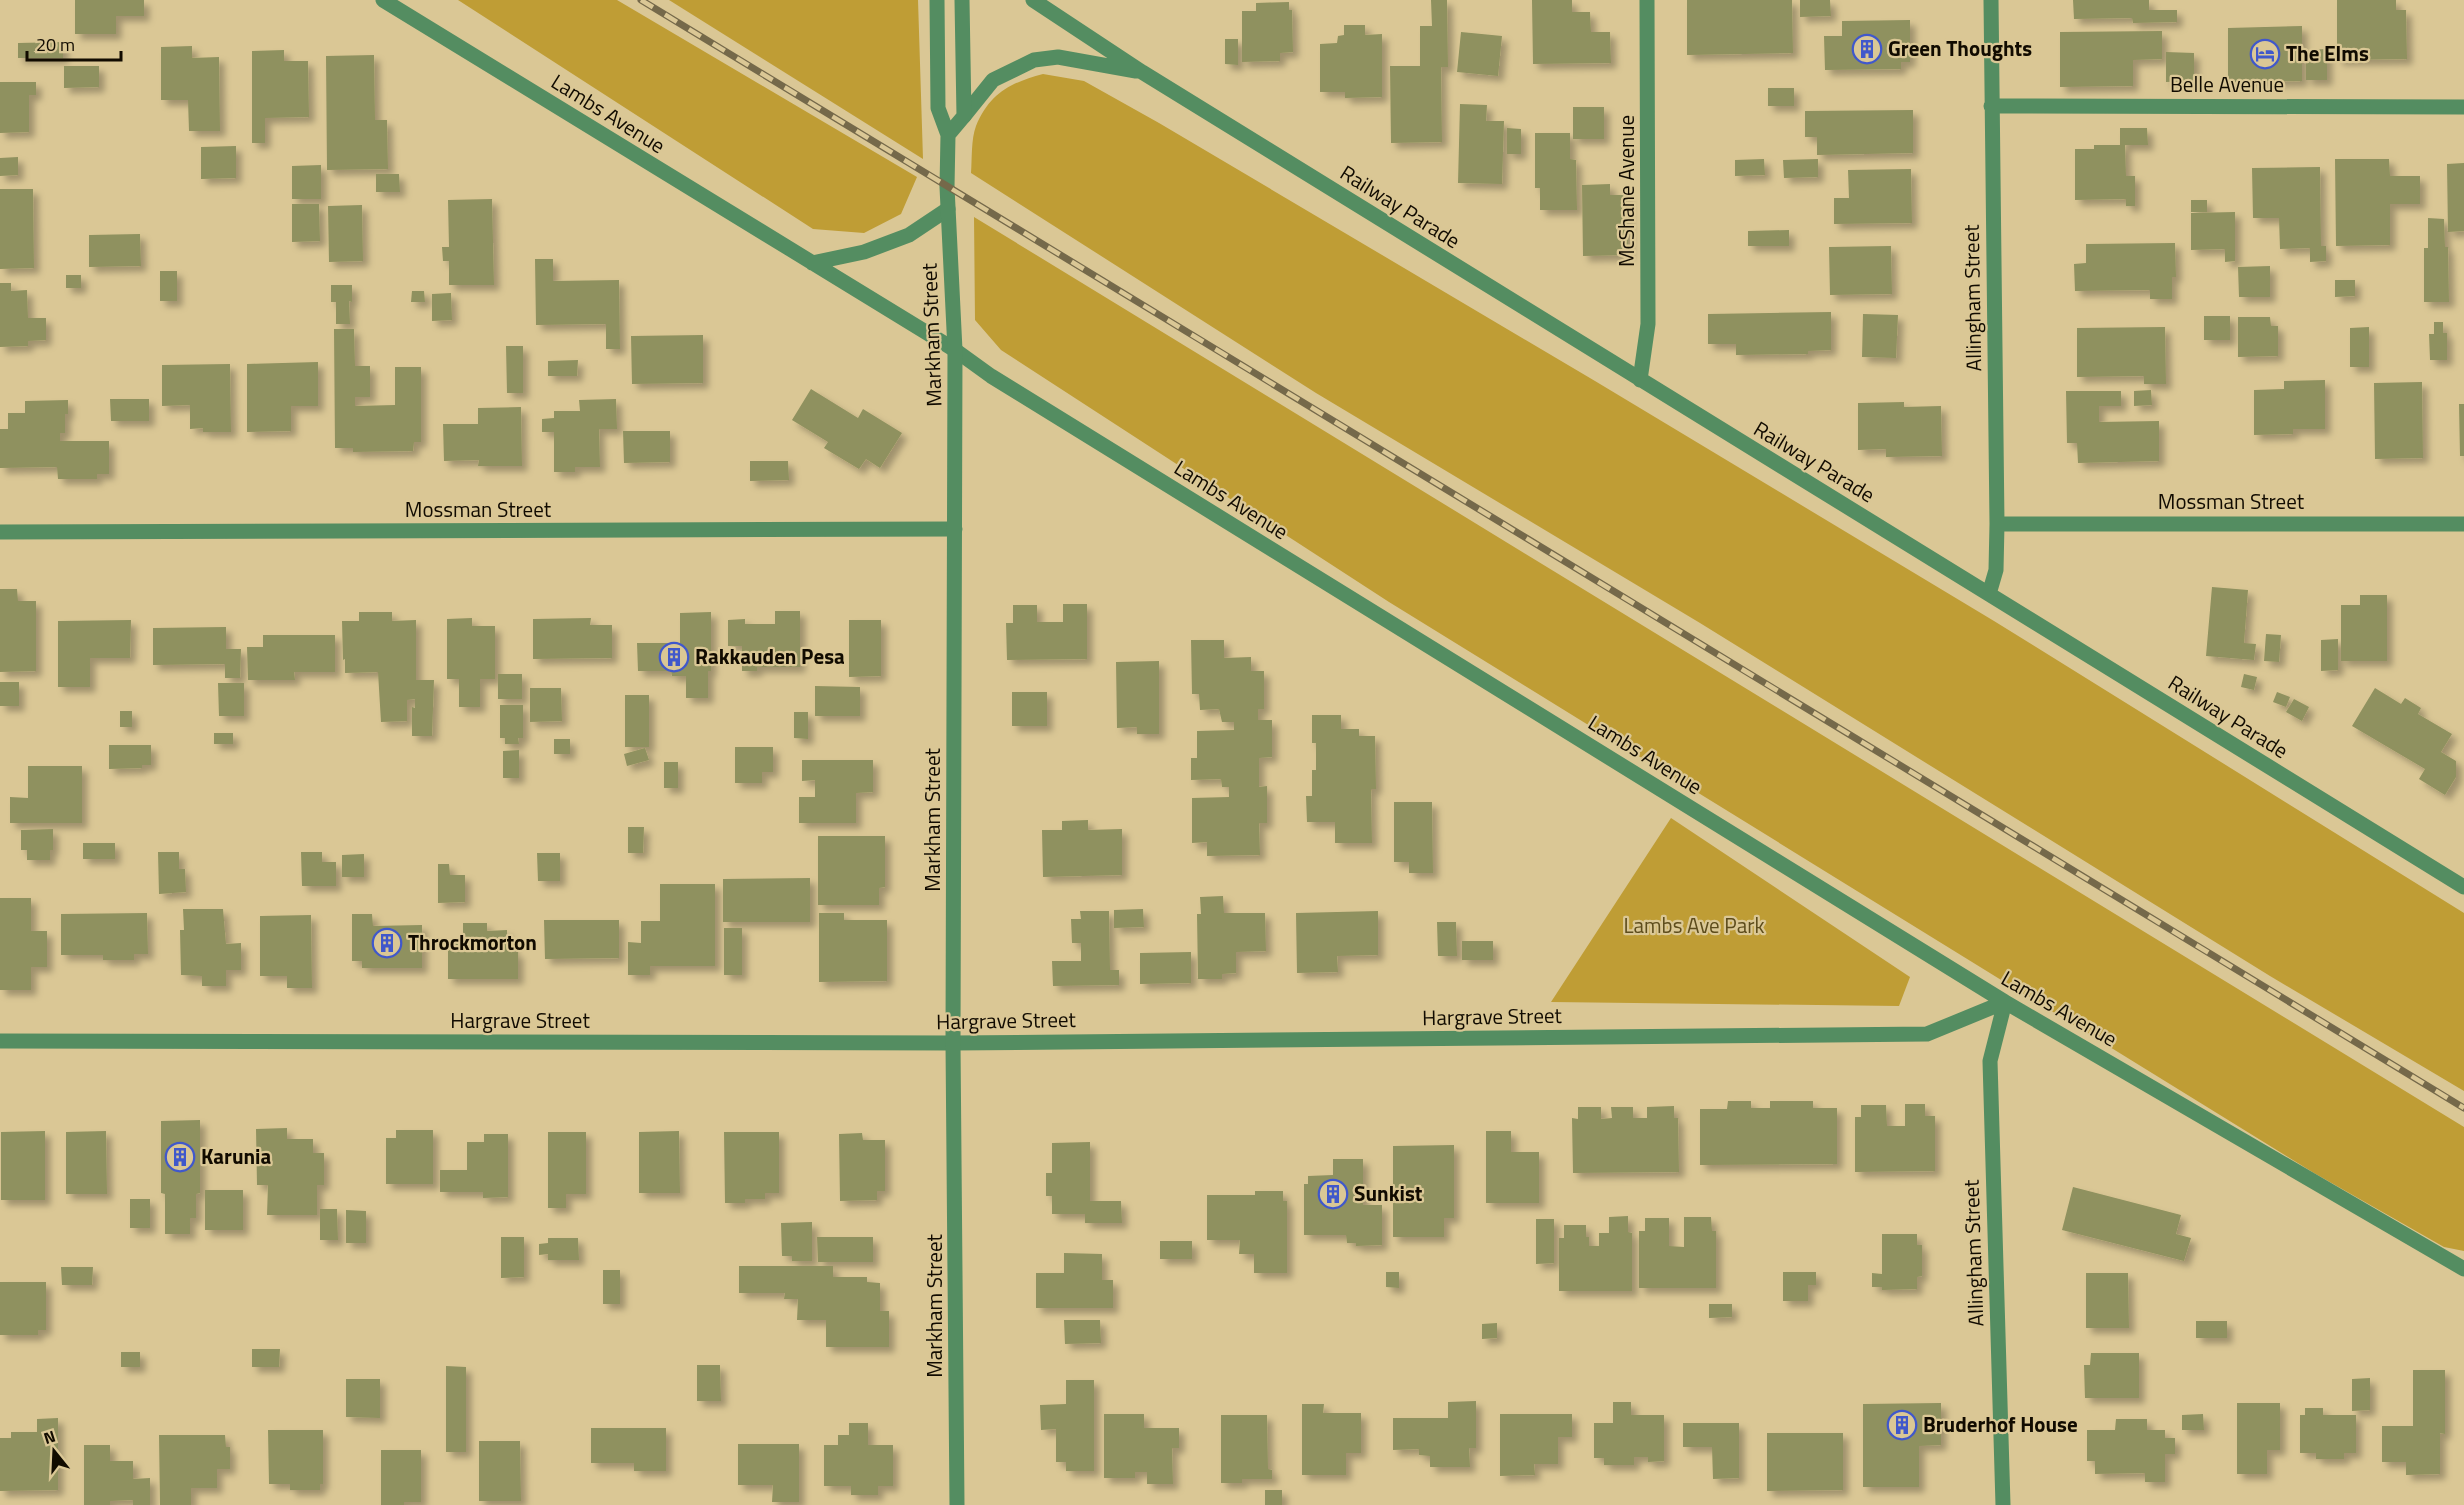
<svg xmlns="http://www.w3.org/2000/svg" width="2464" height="1505" viewBox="0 0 2464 1505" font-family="'Titillium Web',sans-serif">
	<defs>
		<filter id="shadow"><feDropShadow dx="5.5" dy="5.5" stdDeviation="3" flood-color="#0004"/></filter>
	</defs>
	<rect width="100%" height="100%" fill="#dac795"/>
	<path fill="#bf9d35" d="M458,0H617L917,177L901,214L864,233L813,229Z
		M669,0H918L923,159Z
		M1043,74L1084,81L1159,123L1595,381L1994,621L2464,913V1091L2270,976L1700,623L1316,393L971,173C972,159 971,139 976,126C990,93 1010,83 1043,74Z
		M974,217L2464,1127V1251L2444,1247L2314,1173L1389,602L1001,350L975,320Z
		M1671,818L1910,977L1899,1006L1551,1002Z"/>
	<path fill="#8f915e" filter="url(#shadow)" d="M75,0H144V16H116V34H75Z
		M1431,0H1447L1448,67H1441L1442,142L1391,143L1390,66H1420V26H1432Z
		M1532,0H1572V12H1590L1591,32H1610L1611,63L1533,64Z
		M1687,0H1792L1793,53L1687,55Z
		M1800,0H1830L1831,16L1800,17Z
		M2073,0H2149V10H2177V22L2133,23L2132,18L2074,19Z
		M2337,0H2396V10H2406L2407,59L2337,60Z
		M1289,2V10H1292L1293,52L1280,53V61L1242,62V11H1256V3Z
		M1910,20V62H1901V69L1825,70L1824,36H1842V21Z
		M1344,25H1365V35L1382,34V97L1345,98V92H1320V44L1337,43L1338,36L1344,35Z
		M2302,26V81L2228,82V28Z
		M2162,31V59L2133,60V86L2060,87V32Z
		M1461,32L1502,36L1498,76L1457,72Z
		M1225,39H1238V65L1225,64Z
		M63,42V58H18V43Z
		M192,46V58L219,57L220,131H189L188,100H161V47Z
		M2327,49V80H2306V50Z
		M284,50V61H308L309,117L265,118V143H252V51Z
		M2166,52L2194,53V81L2166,82Z
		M374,55L375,120H387L388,169L327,170L326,56Z
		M64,66H99V87L64,88Z
		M0,82H36V95H29V132L0,133Z
		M1768,88H1794V106H1768Z
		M1460,104L1487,105L1486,121H1504L1502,184L1458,183Z
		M1573,107H1604V139H1573Z
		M1913,110V153L1817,155V137H1805V111Z
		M1507,128L1521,129V154H1507Z
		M2120,128H2147L2148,145H2125L2126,176H2135V206H2126V199L2075,200V149H2094V145H2120Z
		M1535,133H1570V159L1576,160L1577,210H1540V188H1535Z
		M236,146V178L201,179V147Z
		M18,157V175L0,176V158Z
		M1764,159L1765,175L1735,176V160Z
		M1818,159V177L1784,178L1783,160Z
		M2335,159H2389L2390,176H2420V204H2390V245L2336,246Z
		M2464,163V231L2448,232L2447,164Z
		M321,165V199H292V166Z
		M2320,167L2321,246H2326V261L2310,262V248L2280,249L2279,218H2253L2252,168Z
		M1911,169L1912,223L1834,224V198H1849L1848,170Z
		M376,174H399L400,192H376Z
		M1610,184V195H1627L1628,255L1583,256L1582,185Z
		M0,189H33L34,268L0,269Z
		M492,199L494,285H449V261H443L442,247H449L448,200Z
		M2191,200H2207V212H2191Z
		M292,204H319L320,241L292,242Z
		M362,205L363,261L329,262L328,206Z
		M2235,212V261L2225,262V249L2191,250V213Z
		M2428,218L2444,219L2445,247H2448L2449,302H2424V248H2428Z
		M1789,230V246H1748V231Z
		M140,234L141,266L89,267V235Z
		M2175,243L2176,277H2172V299H2150V290L2075,291L2074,264L2086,263V244Z
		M1891,246L1892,294L1830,295L1829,247Z
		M535,259H553V281L619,280L620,349H606V324L536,325Z
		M2270,266V297H2239L2238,267Z
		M160,271H177V301H160Z
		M66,275H81V288H66Z
		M2335,280H2355V296L2335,297Z
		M0,283H11V291L27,290L28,318H46V340L28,341V346L0,347Z
		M331,285H352V302L349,301L350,324H336V302H331Z
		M412,291H424L425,302H411Z
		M451,293L452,320L432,321V294Z
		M1831,312V350L1808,351V354L1736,355V344H1708V314Z
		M1863,314L1898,315L1896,358L1862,357Z
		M2204,316H2230V340H2204Z
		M2238,317H2270L2271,326H2278V356L2238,357Z
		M2434,322H2443V333H2447V360H2430L2429,334H2434Z
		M2165,327L2166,384H2144V376L2077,377V328Z
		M2369,327V367H2350V328Z
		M334,329H354L355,366H370V397H355V406L395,405V367H421V442H414L413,451L353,452V448H335Z
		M703,335V383L632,384L631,336Z
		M506,346H523V393H507Z
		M578,360L577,376H548V361Z
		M318,362V406H291V431L247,432V364Z
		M230,364L231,432H203V428L190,429V405L162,406V365Z
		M2325,380V429H2293V434L2254,435V390L2284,389V381Z
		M2422,382L2423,458L2375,459L2374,383Z
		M811,389L858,418L863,409L902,433L880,468L866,459L859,469L824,448L828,442L792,420Z
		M2151,390L2152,405L2134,406V391Z
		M2066,391H2121V406H2099V422L2159,421V461L2078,463L2077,443H2067Z
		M110,399H149V421H111Z
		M616,399L617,429H599L600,467H575V472H554V432H542V419L554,418V411H580L579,400Z
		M68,400V414H65V433H60V441H109V474H97V479H58L57,467L0,468V429H8V413H25V401Z
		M1904,402V407L1941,406L1942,456L1886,457V449L1858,450V403Z
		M2459,404H2464V456H2460Z
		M521,407L522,466H478L479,460L444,461L443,424H478V408Z
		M623,431H670V462L624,463Z
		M750,461H788L789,480L750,481Z
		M2212,587L2248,590L2244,643L2256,644L2254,660L2206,656Z
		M0,589H17L18,601H36V671L0,672Z
		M2360,595H2387V661H2341V605H2360Z
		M1063,604H1087V659L1007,660L1006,623H1013V605H1037V622H1063Z
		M775,611H800V667H757V671H742V646H728V620L745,619V624H775Z
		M359,612H392V621L416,620V680H434L432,736H412V707L415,708V699L407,700V721L381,722L378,672L345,673V659L343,660L342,621H359Z
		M711,612V671H708V698H686V676H672L671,671H638L637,643H680V613Z
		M472,618V626H495V679H480V707H459V679H447V619Z
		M591,618L590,625H612V658L533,659V619Z
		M131,620L130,658H90V687H58V621Z
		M849,620H881V676L849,677Z
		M226,627V649H241L240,678H225V664L153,665V628Z
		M2266,634L2281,635L2279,662L2264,661Z
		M263,635H335V672H294L295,680H248L247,647H263Z
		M2338,639V670L2321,671V640Z
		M1191,640H1224V658L1251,657V671H1264V709H1258V720H1272V757L1259,758V787L1267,786V823H1259L1260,855L1207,856V842L1192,843V798L1229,797V787H1222L1221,779L1191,780V758H1197V731L1234,730V722H1222L1219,709L1200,710L1199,694H1192Z
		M1159,661V734H1137V727L1117,728L1116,662Z
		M498,674H522V699H498Z
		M2244,674L2257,677L2254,690L2241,687Z
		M0,682H19V706H0Z
		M218,683H244V716H219Z
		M815,686L860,687V716H815Z
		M530,688H561L562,721L530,722Z
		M2375,688L2401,704L2405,698L2421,708L2418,714L2452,734L2441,752L2456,761V777L2445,795L2419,779L2425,769L2352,726Z
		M1012,692H1047V726H1012Z
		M2277,692L2290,697L2286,707L2273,702Z
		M625,695H649V747H625Z
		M2294,699L2309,707L2302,721L2286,712Z
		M500,705H523V738H518L519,744H505V738H500Z
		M120,711H132V727H120Z
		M794,712H808V739L794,738Z
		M1312,715H1341V729H1359V736H1375L1376,789H1371L1372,843H1335V822H1307L1306,796H1312V770H1316V743H1312Z
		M214,733H233V744H214Z
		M554,739H570V754H554Z
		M109,745H151V765H142V768L109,769Z
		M735,747H773V772H762V783H735Z
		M645,748L649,760L627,766L624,754Z
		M519,750V778H503V751Z
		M802,760H873V792L856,793V823H799V797H815V780L802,781Z
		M664,762H678V788H664Z
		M28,766H82V823H10V797L28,798Z
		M1394,802H1432L1433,873H1409V862H1394Z
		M1088,820V830L1122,829V875L1043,877L1042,830H1062V821Z
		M628,827H644L643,853H628Z
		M53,829V850H50V860H27V850H21V830Z
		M818,836H885V887L879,888V905H818Z
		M83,843H115V859H83Z
		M158,852H179V869H185L186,892L159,894Z
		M301,852H322V862H336V886H302Z
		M537,853H560V881H538Z
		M364,854V877H342V855Z
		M438,864H449L450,875H465V902L438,903Z
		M810,878V922H723V879Z
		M660,884H715V966H650V975H628V942L641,943V921H660Z
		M1223,896L1224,913H1265L1266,951L1236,952V973L1222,974V979H1198L1197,914H1201L1200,897Z
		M0,898H31V931H47V967H31V990H0Z
		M183,909H223L226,944L241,943V970H226V986H202V976L181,975L180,930H184Z
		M1143,909L1144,927L1114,928V910Z
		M1080,911H1109L1110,970H1119V985L1053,986L1052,961H1081V943H1072L1071,919H1081Z
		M1378,911V955L1337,956L1338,972L1297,973L1296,913Z
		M147,913L148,954H134V960H103V955H61V914Z
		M819,913H844V920H887V981L819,982Z
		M352,914H372L373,926L422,925V968H362V961H352Z
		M311,915L312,988H287V976H260V916Z
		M544,920H619V958L545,959Z
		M1437,922H1456L1457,956H1438Z
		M463,923H487V931L507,930V941H512V952H518V979H448V941H463Z
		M724,928H742V975H724Z
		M1462,941H1493V960H1462Z
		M1191,952V983L1140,984V953Z
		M1728,1101H1751V1108H1770V1101H1813V1108H1837V1164L1700,1165V1109H1727Z
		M1905,1104H1925V1116H1935V1171L1855,1172V1117H1861V1105H1886L1887,1126H1905Z
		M1674,1106V1118H1678L1679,1172L1573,1173L1572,1118L1578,1119V1107H1601V1119L1612,1118L1611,1107H1633V1118H1647V1107Z
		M200,1120V1193L196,1194V1218H190V1234H165V1194L161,1193V1121Z
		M287,1128V1139H313V1153H324V1185H317V1215H267L268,1185H257L256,1129Z
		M396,1130H433V1184H386V1138H396Z
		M45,1131V1200H1V1132Z
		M106,1131L107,1194H66V1132Z
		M679,1131L680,1193H639V1132Z
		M1486,1131H1511V1152H1539V1203H1486Z
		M548,1132H586V1194H566V1208H548Z
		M724,1132H779V1193H765V1199H745V1203H725Z
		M862,1133L863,1140H885V1191H877V1200L840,1201L839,1134Z
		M484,1134H508V1197L483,1198V1192H440V1170H467V1142H484Z
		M1090,1142V1201H1121L1122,1223H1085V1214H1052V1196H1046V1173H1052V1143Z
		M1454,1145V1218H1444V1237H1393V1146Z
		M1333,1159H1363V1205H1382V1245L1356,1246V1243H1347L1346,1235H1304V1184H1308V1176L1333,1175Z
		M2073,1187L2181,1215L2176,1234L2191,1238L2184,1261L2062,1230Z
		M205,1190H243V1230H205Z
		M1255,1191H1283V1201H1287V1273H1254V1254H1239L1240,1240H1207V1195H1255Z
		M130,1199H150V1228H130Z
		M320,1209H337L338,1240H320Z
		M346,1210L366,1211V1243H346Z
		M1628,1216V1232L1632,1233V1291H1559V1238H1564V1225H1586V1237H1589V1246H1599V1233H1609V1217Z
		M1684,1217H1711L1712,1231H1716V1288H1639V1231H1645V1218H1669V1246L1684,1247Z
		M1536,1219H1554V1263L1536,1264Z
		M812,1222V1261H792V1256H782L781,1223Z
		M1882,1234H1917V1245H1922V1276L1917,1277V1289L1882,1290V1287H1872V1273L1882,1274Z
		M501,1237H524V1277L501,1278Z
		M817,1237H873V1262H818Z
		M548,1238H578L579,1260H548V1254L539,1255V1244L548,1243Z
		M1160,1241H1192V1259H1160Z
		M1064,1253L1102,1254V1280H1113V1308H1036V1273H1064Z
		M739,1266H833V1277H867V1282L880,1283V1311H889V1347H826V1320H797L798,1299H784L785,1293H739Z
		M61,1267H93L92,1285H62Z
		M603,1270H620V1304H603Z
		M1386,1272H1399V1288L1386,1287Z
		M1783,1272H1816V1285H1808V1301H1783Z
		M2086,1273H2128L2129,1328H2086Z
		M0,1282H46V1330H38V1335H0Z
		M1709,1304H1732V1317L1709,1318Z
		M1064,1320H1100L1101,1343L1065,1344Z
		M2196,1321H2227V1338H2196Z
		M1497,1323V1338L1482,1339V1324Z
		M252,1349H280L279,1367H252Z
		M121,1352H140V1367H121Z
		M2091,1353H2139V1398H2085L2084,1365H2090Z
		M697,1365H720L721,1401H697Z
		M446,1366L466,1367V1452H446Z
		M2413,1370H2445V1434L2440,1433V1474L2406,1475V1462H2382V1426H2413Z
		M2370,1378V1410L2352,1411V1379Z
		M346,1379H380V1418L346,1417Z
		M1066,1380H1094V1471H1066V1462H1056V1429L1041,1430L1040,1405L1066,1404Z
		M1476,1401V1448H1469L1470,1467H1430V1456L1419,1455V1449L1393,1450V1418H1448V1402Z
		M1613,1402H1631V1415H1664V1461L1648,1462V1457H1634V1465H1604V1458H1594V1423H1613Z
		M1941,1403V1445L1919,1446V1487H1863V1404Z
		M2237,1403H2280V1450H2267V1474H2237Z
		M1302,1404H1324L1323,1413H1361V1453H1346V1475H1302Z
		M2305,1408H2323V1415H2356V1453H2344V1459H2316V1453H2300V1415H2305Z
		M1104,1414H1144V1428H1179V1448H1172L1173,1484H1147V1472H1135V1478H1104Z
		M1500,1414H1572V1437H1558V1464H1534L1535,1475L1500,1476Z
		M2203,1414L2204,1430H2182V1415Z
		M1221,1415H1267L1268,1469L1272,1470V1479H1242V1483H1221Z
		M58,1418V1490L0,1491V1438H11V1432H37V1419Z
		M2116,1419H2147V1430H2165V1438H2175V1454H2165V1482H2145V1473L2095,1474V1461H2087V1430H2115Z
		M849,1423H868V1445H893V1486H878V1495H851V1486H824V1445H838V1435H849Z
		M1683,1423H1739V1478L1713,1479L1712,1447H1683Z
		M591,1428H666V1471H634V1463H591Z
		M268,1430H323V1484H320V1490H290V1484H269Z
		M1767,1433H1843V1490L1767,1491Z
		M159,1435H225L226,1447H230V1469H217V1488H191V1505H160Z
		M479,1441H520L521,1501H479Z
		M738,1444H799V1502H772L773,1485H738Z
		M84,1445H110V1461H133V1479L150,1478V1505H133V1500L110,1501V1505H84Z
		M381,1450H421V1502H404V1505H381Z
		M1265,1490H1282V1505H1265Z"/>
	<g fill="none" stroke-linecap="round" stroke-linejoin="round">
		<path stroke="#548d61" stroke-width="15" d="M383,0L955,350L991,376L2005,1002L2464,1269
			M1033,0L1142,72L2464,887
			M1991,106L2464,107
			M964,116L993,80L1034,60L1058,57L1136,71
			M812,263L864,252L909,235L948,209
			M1640,380L1648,324L1647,0
			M1997,524H2464
			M0,532L955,529
			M1989,594L1996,570L1997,524L1991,0
			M0,1041L953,1043L1927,1034L2005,1002
			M2003,1505L1990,1061L2005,1002"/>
		<path stroke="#548d61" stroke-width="15" d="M937,0L938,108L948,135L947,187L955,350L953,1043L957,1505
			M948,135L964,116L962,0"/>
		<g stroke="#75694a" stroke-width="7">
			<path id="rail" d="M641,0L2464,1108"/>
		</g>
		<use href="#rail" stroke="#dac795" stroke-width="4.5" stroke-dasharray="14" stroke-linecap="butt"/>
	</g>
	<defs>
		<g id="building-ring" transform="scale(1.5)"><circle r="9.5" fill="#dac795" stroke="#4058cb" stroke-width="1.5"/><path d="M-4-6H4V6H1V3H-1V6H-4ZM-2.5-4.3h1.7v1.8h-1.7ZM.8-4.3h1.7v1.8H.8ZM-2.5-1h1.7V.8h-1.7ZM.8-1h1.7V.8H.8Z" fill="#4058cb"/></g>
		<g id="hotel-ring" transform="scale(1.5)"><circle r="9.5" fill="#dac795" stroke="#4058cb" stroke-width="1.5"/><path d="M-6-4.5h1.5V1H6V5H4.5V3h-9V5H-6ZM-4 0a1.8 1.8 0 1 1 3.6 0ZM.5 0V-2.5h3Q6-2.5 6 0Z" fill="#4058cb"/></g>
	</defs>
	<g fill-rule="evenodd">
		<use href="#building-ring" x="1867" y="49"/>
		<use href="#hotel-ring" x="2265" y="54"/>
		<use href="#building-ring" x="674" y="657"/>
		<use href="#building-ring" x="387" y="943"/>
		<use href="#building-ring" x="180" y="1157"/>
		<use href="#building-ring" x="1333" y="1194"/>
		<use href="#building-ring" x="1902" y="1425"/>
	</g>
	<g text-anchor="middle" stroke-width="4.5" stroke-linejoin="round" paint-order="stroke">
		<g font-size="21" font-weight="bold" fill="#110b00" stroke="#dac795" text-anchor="start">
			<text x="1888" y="56">Green Thoughts</text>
			<text x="2286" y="61">The Elms</text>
			<text x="695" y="664">Rakkauden Pesa</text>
			<text x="408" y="950">Throckmorton</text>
			<text x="201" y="1164">Karunia</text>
			<text x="1354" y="1201">Sunkist</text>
			<text x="1923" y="1432">Bruderhof House</text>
		</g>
		<g font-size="21" fill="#110b00" stroke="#dac795">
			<text x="2227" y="92">Belle Avenue</text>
			<text transform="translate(608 114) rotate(32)" y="7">Lambs Avenue</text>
			<text transform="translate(1627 191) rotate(-90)" y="7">McShane Avenue</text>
			<text transform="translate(1400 207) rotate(32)" y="7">Railway Parade</text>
			<text transform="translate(1973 298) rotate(-91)" y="7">Allingham Street</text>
			<text transform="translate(932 335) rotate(-92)" y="7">Markham Street</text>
			<text transform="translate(1814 462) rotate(31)" y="7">Railway Parade</text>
			<text transform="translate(1231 500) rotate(32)" y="7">Lambs Avenue</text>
			<text x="2231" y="509">Mossman Street</text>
			<text x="478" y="517">Mossman Street</text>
			<text transform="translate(2228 717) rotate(32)" y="7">Railway Parade</text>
			<text transform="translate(1645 755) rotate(32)" y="7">Lambs Avenue</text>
			<text transform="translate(933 820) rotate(-90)" y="7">Markham Street</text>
			<text transform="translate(2059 1009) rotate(30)" y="7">Lambs Avenue</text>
			<text transform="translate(1492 1017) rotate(-1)" y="7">Hargrave Street</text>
			<text x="520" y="1028">Hargrave Street</text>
			<text transform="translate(1006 1021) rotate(-1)" y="7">Hargrave Street</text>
			<text transform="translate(1974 1253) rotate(-92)" y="7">Allingham Street</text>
			<text transform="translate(935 1306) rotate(-90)" y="7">Markham Street</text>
		</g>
		<g font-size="21" fill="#5d4c1c" stroke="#dac795">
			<text x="1694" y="933">Lambs Ave Park</text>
		</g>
	</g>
	<g transform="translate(54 1451) rotate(342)" stroke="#dac795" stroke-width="4.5" paint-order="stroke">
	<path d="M0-4.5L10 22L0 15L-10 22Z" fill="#110b00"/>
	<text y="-9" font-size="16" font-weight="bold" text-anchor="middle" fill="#110b00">N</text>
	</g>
	<path d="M27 51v9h94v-9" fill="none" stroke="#110b00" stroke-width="3"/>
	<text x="36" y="51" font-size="18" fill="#110b00" stroke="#dac795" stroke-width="4.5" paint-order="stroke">20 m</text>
</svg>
